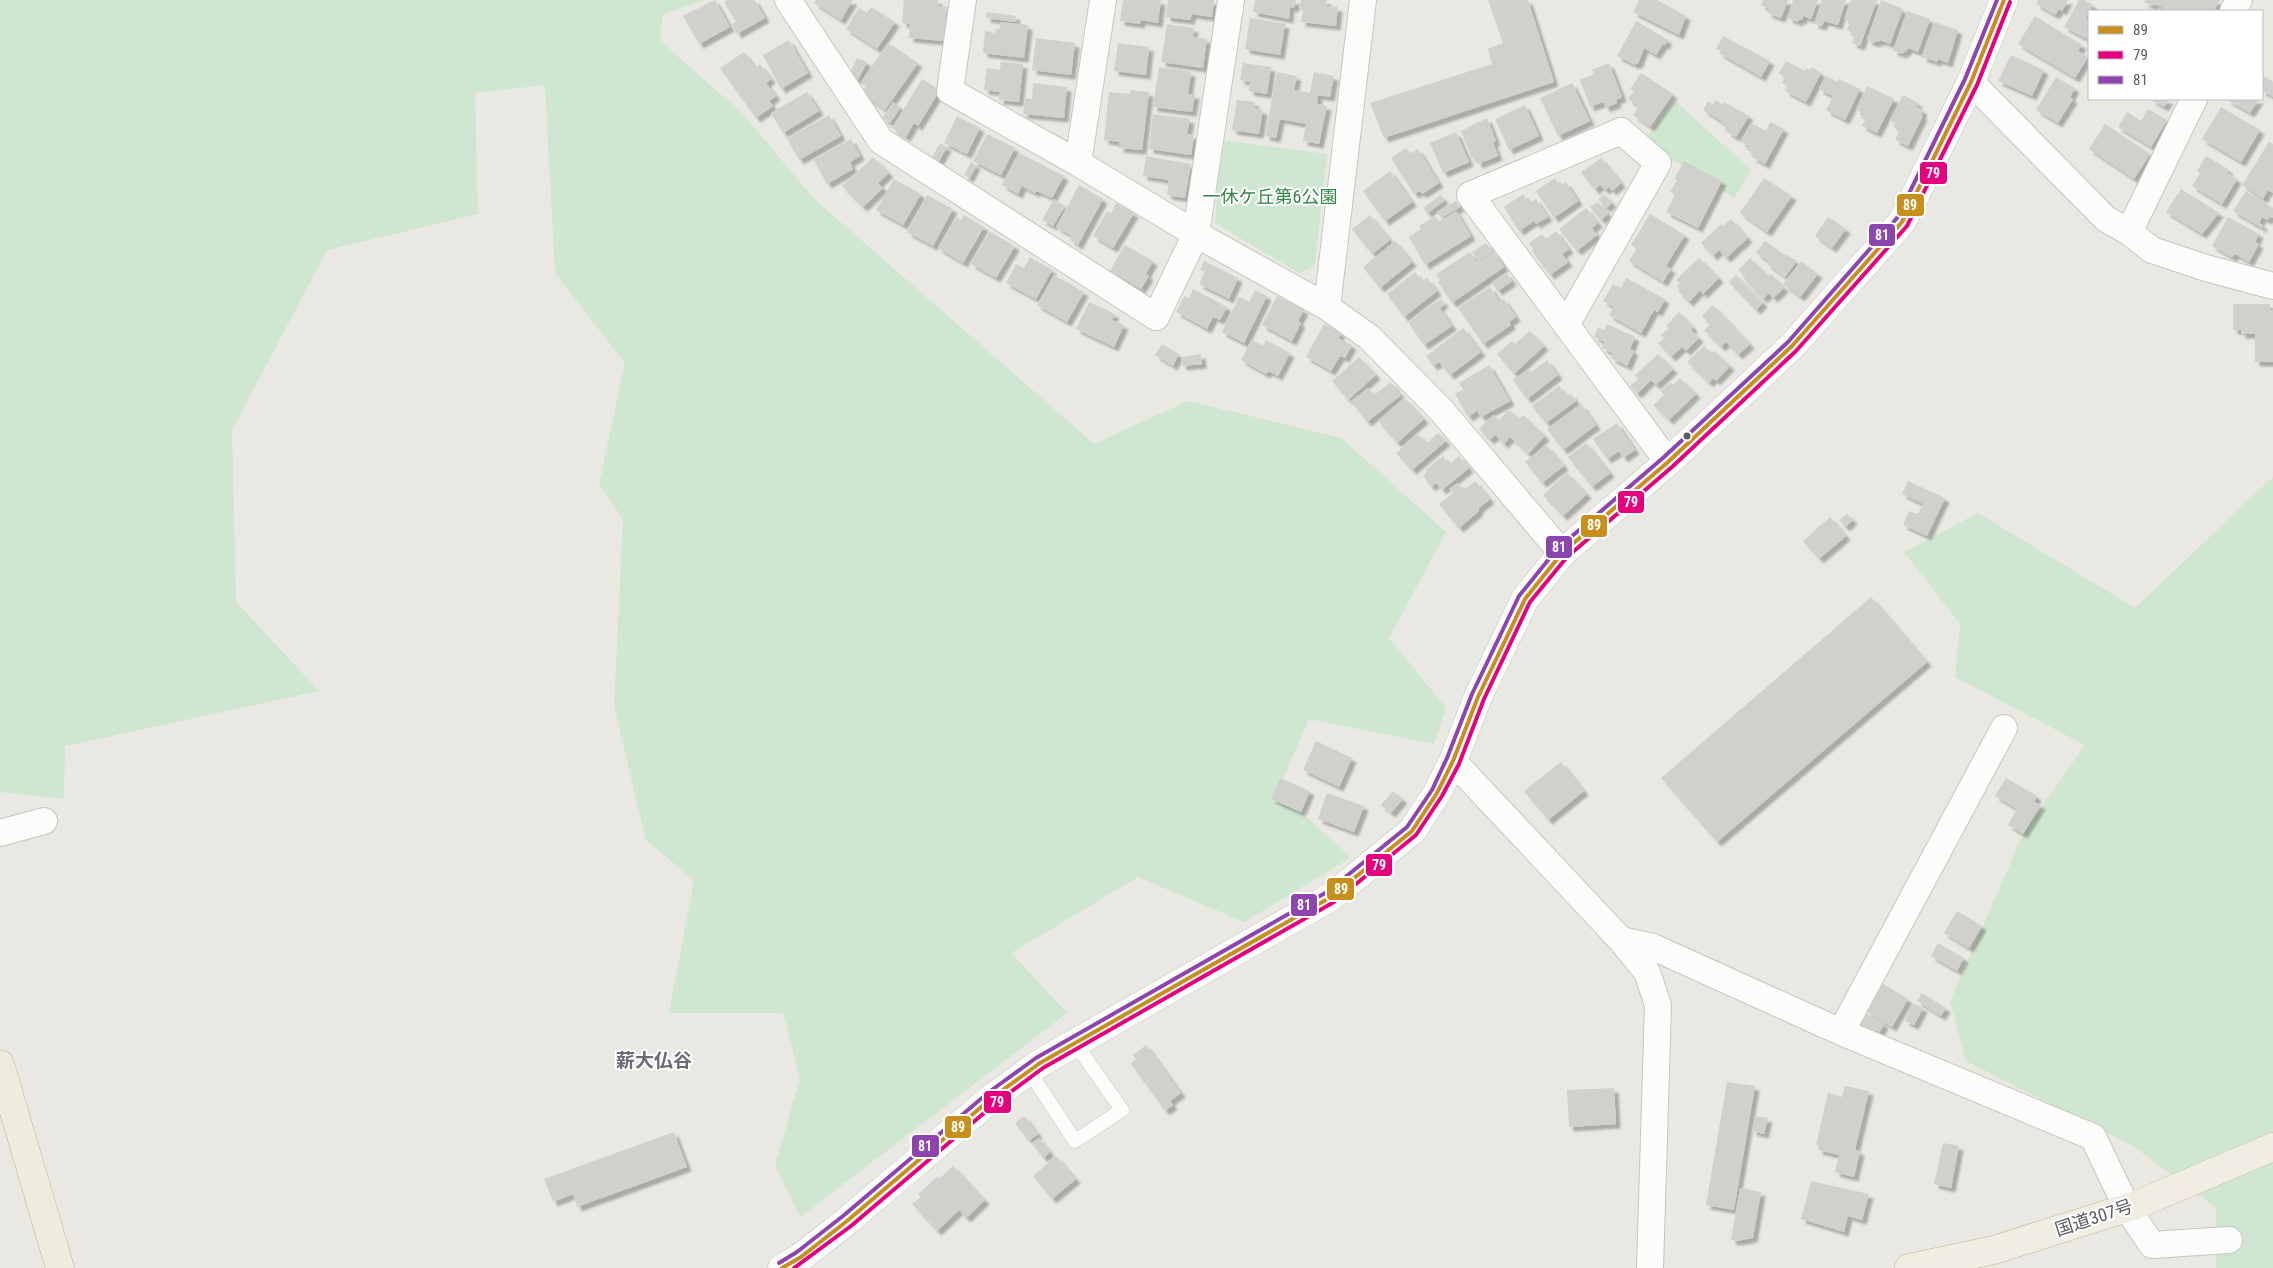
<svg xmlns="http://www.w3.org/2000/svg" width="2273" height="1268" viewBox="0 0 2273 1268" font-family="'Roboto Condensed','Noto Sans JP',sans-serif">
	<defs>
		<filter id="shadow"><feDropShadow dx="4.5" dy="4.5" stdDeviation="1" flood-color="#0004"/></filter>
	</defs>
	<rect width="100%" height="100%" fill="#e9e8e2"/>
	<path fill="#cfe6d0" d="M0,0H704L663,14L660,41L743,114L813,198L1094,444L1188,401L1341,438L1446,532L1389,638L1446,708L1434,744L1309,719L1278,790L1350,858L1244,922L1138,877L1011,953L1067,1013L800,1217L775,1165L800,1078L783,1013H669L694,880L646,840L614,706L623,519L599,484L625,363L555,273L545,85L475,93L478,214L327,250L232,430L236,602L319,691L65,746L64,799L0,792Z
		M1675,101L1751,170L1734,198L1643,141Z
		M1221,140L1327,154L1315,266L1299,273L1215,223Z
		M2273,477V1268H2216V1208L2133,1146L1966,1061L1950,1001L2024,832L2085,745L1955,677L1960,624L1904,552L1978,513L2135,608Z"/>
	<path fill="#d1d0cc" filter="url(#shadow)" d="M715,0L730,27L699,44L683,16Z
		M727,0H755L765,18L737,34L732,24L736,22L724,2Z
		M816,0H853L841,20L814,3Z
		M904,0H938L937,6L947,7L944,41L909,38L910,24L902,23Z
		M1123,0H1161L1158,23L1141,20L1140,24L1120,21Z
		M1168,0H1214L1212,17L1192,14L1190,20L1166,17Z
		M1255,0H1296L1294,8L1290,7L1289,19L1253,12Z
		M1301,0H1327L1326,6L1338,7L1336,26L1301,22L1303,11L1299,10Z
		M1488,0H1528L1554,82L1384,138L1370,103L1492,64L1488,49L1503,43Z
		M1639,0H1657L1686,16L1679,35L1633,12Z
		M1763,0H1788L1781,18L1767,13L1769,9L1761,5Z
		M1793,0H1818L1811,19L1803,16L1802,20L1799,19L1798,22L1788,18Z
		M1822,0H1846L1838,25L1824,21L1822,26L1814,24Z
		M1851,0H1877L1860,46L1852,43L1855,35L1847,30L1851,21L1844,19Z
		M1881,0L1903,9L1890,44L1880,40L1879,42L1876,41L1875,43L1867,40Z
		M2038,0H2068L2062,11L2059,9L2055,15L2036,4Z
		M2079,0H2085L2093,5L2086,19L2089,21V40L2064,27Z
		M2146,0H2220L2214,11H2169L2154,3L2152,6L2144,2Z
		M871,7L895,22L877,49L846,29L859,8L867,13Z
		M1907,11L1930,19L1918,52L1908,48L1906,52L1904,51L1903,54L1893,51Z
		M987,12L1016,16L1015,22L986,18Z
		M2035,16L2082,45L2078,51L2088,57L2075,78L2018,44Z
		M1250,18L1285,24L1280,55L1245,49Z
		M1636,21L1668,40L1665,45L1663,44L1656,55L1644,48L1638,64L1636,63L1635,65L1617,56Z
		M1001,22L1028,25L1024,58L983,53L985,31L995,33L996,29H1000Z
		M1934,22L1958,30L1948,63L1938,59L1937,62L1922,57Z
		M1167,24L1194,28L1193,37L1207,39L1203,68L1161,62Z
		M1723,36L1770,61L1761,77L1719,53L1721,51L1716,49Z
		M1036,38L1075,43L1071,75L1032,70Z
		M789,40L808,73L781,89L763,55Z
		M888,43L918,63L885,110L861,93L866,86L861,82Z
		M1118,43L1149,47L1146,75L1114,71Z
		M744,52L755,68L760,64L771,79L766,83L776,96L769,101L773,106L756,118L720,68Z
		M2011,55L2044,70L2032,96L1998,81Z
		M857,58L867,62L858,80L849,75Z
		M1786,61L1805,71L1806,68L1810,70L1812,67L1821,73L1806,102L1785,91L1788,86L1782,83L1785,77L1779,73Z
		M1001,62L1023,64L1019,102L999,100L1000,92L984,90L987,68L1000,70Z
		M1243,63L1271,67L1267,94L1249,91L1250,82L1240,80Z
		M1609,63L1622,97L1616,100L1617,103L1606,108L1603,102L1590,107L1580,80L1594,74L1592,70Z
		M1159,67L1191,72L1188,94H1195L1192,112L1153,107Z
		M1277,72L1297,76L1294,90L1310,93L1314,72L1334,76L1330,97L1318,95L1317,104L1327,106L1319,144L1303,141L1306,124L1280,119L1276,138L1265,136Z
		M1641,73L1673,94L1650,127L1633,115L1639,106L1628,99L1634,91L1630,89Z
		M2262,75L2273,82V97L2263,91L2262,94Z
		M1826,76L1838,82L1839,79L1860,89L1845,120L1826,110L1833,96L1819,89Z
		M2056,77L2075,88L2070,97L2073,99L2058,123L2036,110Z
		M922,79L940,90L918,126L914,123L906,137L892,128Z
		M1033,83L1067,87L1064,118L1023,114L1025,98L1032,99Z
		M1572,83L1590,121L1558,136L1540,98Z
		M1867,86L1894,99L1877,133L1862,126L1865,120L1861,118L1863,113L1856,110Z
		M1131,90L1149,92L1142,150L1119,148L1120,142L1104,140L1109,92L1130,94Z
		M807,92L819,111L783,133L771,113Z
		M1903,95L1918,103L1916,107L1923,110L1921,115L1923,116L1908,146L1895,140L1899,131L1894,128L1896,123L1890,121Z
		M2150,99H2169L2164,107Z
		M2226,99H2259L2250,113Z
		M1237,100L1255,102L1254,108L1263,110L1259,134L1232,130Z
		M1715,100L1723,105L1724,102L1749,116L1736,137L1727,132L1728,129L1721,125L1723,122L1703,110L1708,101L1713,105Z
		M893,102L901,107L890,123L882,118Z
		M1525,105L1539,136L1509,150L1495,119Z
		M2221,107L2260,130L2241,162L2202,139Z
		M2148,109L2167,120L2151,147L2118,127L2127,112L2141,121Z
		M1153,114L1190,119L1187,134L1194,135L1191,155L1149,149Z
		M829,115L841,136L799,160L787,139Z
		M957,116L980,128L967,154L944,143Z
		M1487,118L1496,141L1493,142L1498,156L1478,164L1475,156L1472,158L1461,131Z
		M1770,122L1784,129L1765,164L1752,157L1754,154L1747,150L1749,146L1741,142L1751,123L1766,131Z
		M2105,124L2150,154L2134,179L2089,149Z
		M1456,132L1469,162L1443,173L1430,143Z
		M987,134L1015,148L1001,175L973,161Z
		M851,139L860,156L850,162L853,169L827,184L814,160Z
		M2269,142L2273,144V193L2268,190L2263,199L2242,185Z
		M940,143L947,147L939,161L932,157Z
		M1406,148L1410,154L1418,149L1439,183L1422,194L1420,191L1414,194L1391,158Z
		M1019,153L1064,176L1052,198L1037,191L1035,193L1022,186L1018,194L1002,185Z
		M1146,156L1191,164L1185,198L1167,195L1169,180L1143,176Z
		M2206,156L2229,170L2227,173L2237,179L2222,204L2192,186L2200,173L2197,171Z
		M873,157L889,173L878,183L883,188L863,207L842,186Z
		M1601,158L1621,183L1612,191L1609,187L1605,190L1600,185L1595,190L1581,172Z
		M1684,161L1722,181L1698,228L1666,212L1675,195L1670,192L1677,180L1674,179Z
		M971,162L976,165L969,178L964,175Z
		M1390,171L1412,202L1385,221L1363,191Z
		M1555,178L1560,186L1566,182L1578,201L1554,218L1536,191Z
		M1764,178L1792,196L1767,232L1740,213Z
		M894,179L921,194L903,225L876,210Z
		M1079,185L1103,199L1078,245L1070,240L1072,236L1056,227Z
		M2181,189L2219,213L2202,234L2166,212Z
		M2246,191L2273,208V218L2270,217L2267,220L2262,217L2259,223L2263,225L2262,228L2233,211Z
		M1523,194L1529,203L1536,199L1548,217L1536,224L1534,221L1519,231L1504,207Z
		M1604,194L1612,203L1606,208L1598,199Z
		M927,195L953,209L933,246L907,232Z
		M1441,195L1444,200L1427,213L1423,208Z
		M1054,199L1065,206L1053,226L1042,220Z
		M1456,201L1460,207L1441,218L1437,212Z
		M1598,202L1608,214L1601,220L1590,207Z
		M1116,203L1134,213L1113,248L1093,236L1107,211L1111,213Z
		M1586,208L1598,223L1592,228L1597,235L1577,251L1559,229Z
		M1456,211L1471,236L1425,265L1409,237L1421,229L1419,226L1435,216L1439,222Z
		M1650,214L1685,235L1666,266L1671,269L1663,282L1629,261L1637,248L1631,245Z
		M964,215L984,227L963,263L938,248L956,217L961,220Z
		M1370,215L1390,240L1372,254L1352,229Z
		M1828,217L1846,229L1832,248L1815,236Z
		M2228,217L2259,234L2255,242L2259,244L2249,262L2235,254L2232,257L2212,246Z
		M1731,219L1748,238L1726,258L1719,250L1713,256L1701,243L1721,224L1723,226Z
		M1556,231L1569,249L1562,254L1568,262L1550,275L1532,251L1534,250L1529,243L1542,234L1546,239Z
		M990,232L1015,246L996,278L971,264Z
		M1395,241L1412,262L1380,288L1363,267Z
		M1765,241L1786,256L1787,255L1797,261L1785,277L1767,264L1769,261L1756,253Z
		M1486,243L1492,252L1478,261L1472,252Z
		M1125,245L1153,261L1146,274L1149,276L1141,289L1110,271Z
		M1470,252L1477,263L1494,252L1504,267L1452,303L1438,282L1440,280L1436,274Z
		M1030,257L1052,270L1036,299L1006,283L1016,264L1024,268Z
		M1699,258L1719,278L1703,294L1700,290L1689,302L1678,291L1680,289L1677,286L1680,283L1676,280Z
		M1750,258L1768,276L1771,274L1784,288L1773,298L1769,293L1763,299L1744,279L1746,277L1738,270Z
		M1204,261L1238,278L1229,299L1199,284L1205,272L1200,270Z
		M1801,261L1818,274L1800,297L1783,284Z
		M1415,272L1423,282L1427,278L1437,291L1404,317L1387,294Z
		M1506,273L1512,281L1498,291L1492,283Z
		M1054,275L1084,292L1067,322L1037,305Z
		M1736,275L1763,303L1756,310L1729,282Z
		M1626,278L1665,299L1658,312L1654,310L1641,333L1609,315L1614,307L1603,301L1613,284L1621,288Z
		M1490,287L1500,302L1504,299L1516,317L1509,322L1511,325L1483,344L1458,308Z
		M1193,289L1227,307L1220,320L1213,317L1207,329L1176,312L1184,296L1189,298Z
		M1255,290L1267,296L1244,343L1222,332L1239,297L1249,302Z
		M1277,296L1304,310L1298,321L1301,323L1292,341L1262,325Z
		M1441,299L1444,303L1439,307L1452,326L1424,345L1408,322Z
		M1089,302L1115,314L1112,320L1124,325L1114,347L1076,329Z
		M2233,304H2270V310H2273V362H2255V334H2241V330H2233Z
		M1713,305L1750,344L1738,355L1726,342L1721,347L1704,330L1710,325L1702,316Z
		M1679,312L1693,327L1691,330L1699,338L1686,351L1682,347L1671,357L1658,343L1664,338L1661,335L1669,328L1666,326Z
		M1324,324L1341,333L1338,338L1352,345L1345,358L1340,356L1331,371L1306,357Z
		M1607,324L1635,337L1630,349L1634,351L1627,366L1611,358L1613,353L1602,348L1605,342L1594,337L1598,327L1604,330Z
		M1463,328L1481,352L1450,375L1439,362L1433,366L1426,356Z
		M1530,331L1544,346L1514,374L1497,354L1512,341L1515,344Z
		M1252,340L1263,346L1266,340L1290,353L1278,376L1268,371L1266,374L1241,360Z
		M1162,344L1179,354L1173,366L1155,355Z
		M1704,346L1711,353L1714,351L1730,366L1716,381L1713,378L1709,383L1687,362Z
		M1201,354L1202,364L1182,366L1181,357Z
		M1658,354L1673,369L1656,385L1651,380L1637,394L1630,386L1638,379L1635,375Z
		M1359,357L1376,375L1348,400L1332,381Z
		M1547,360L1558,375L1527,399L1513,380L1528,369L1531,372Z
		M1489,365L1510,401L1481,417L1477,411L1468,417L1455,394L1463,390L1459,383Z
		M1680,378L1696,394L1669,420L1653,405L1664,395L1661,391L1670,382L1673,385Z
		M1391,382L1401,395L1367,422L1351,401L1368,388L1374,395Z
		M1559,386L1567,396L1571,394L1576,401L1546,423L1532,406Z
		M1404,398L1424,419L1397,443L1378,421Z
		M1581,404L1596,425L1563,450L1547,429Z
		M1509,410L1519,419L1523,415L1545,436L1528,454L1510,437L1504,444L1495,435L1490,440L1479,429L1493,415L1499,420Z
		M1617,423L1635,450L1623,458L1619,451L1607,459L1593,439Z
		M1438,433L1446,441L1412,470L1396,453L1418,434L1426,444Z
		M1586,443L1610,473L1592,487L1568,457Z
		M1546,445L1564,466L1542,483L1525,462Z
		M1443,456L1449,465L1459,456L1469,468L1442,490L1436,483L1431,487L1423,476L1427,471L1426,469Z
		M1567,473L1587,494L1563,516L1543,495Z
		M1475,481L1490,499L1478,509L1479,511L1459,528L1439,504L1453,493L1449,489L1458,483L1464,490Z
		M1908,481L1945,498L1927,536L1903,525L1909,511L1918,514L1923,504L1902,494Z
		M1847,514L1853,520L1845,527L1839,520Z
		M1830,517L1846,536L1819,559L1803,541Z
		M1871,597L1927,662L1717,842L1661,778Z
		M1316,741L1352,758L1339,787L1303,770Z
		M1561,762L1584,791L1548,820L1524,791Z
		M1280,778L1310,791L1301,812L1271,799Z
		M2006,778L2037,796L2034,802L2041,805L2023,834L2008,825L2017,809L1995,796Z
		M1393,791L1403,799L1391,813L1381,805Z
		M1327,793L1364,806L1354,832L1318,819Z
		M1957,911L1982,926L1969,948L1944,933Z
		M1938,943L1964,958L1957,971L1931,956Z
		M1883,984L1908,999L1892,1027L1867,1012Z
		M1922,993L1946,1008L1941,1016L1917,1001Z
		M1913,1003L1923,1008L1914,1025L1905,1021Z
		M1866,1013L1884,1024L1877,1037L1858,1026Z
		M1146,1045L1181,1093L1170,1101L1173,1105L1165,1111L1131,1064L1136,1059L1133,1055Z
		M1727,1082L1755,1086L1734,1210L1706,1205Z
		M1845,1086L1869,1091L1855,1150L1860,1151L1854,1177L1835,1172L1839,1155L1818,1150L1819,1145H1816L1828,1093L1842,1097Z
		M1614,1088L1616,1124L1569,1127L1567,1090Z
		M1024,1116L1038,1134L1029,1141L1015,1123Z
		M1755,1116L1768,1118L1764,1134L1752,1131Z
		M674,1132L687,1167L577,1207L573,1194L553,1202L544,1179Z
		M1039,1138L1050,1152L1043,1158L1032,1143Z
		M1943,1143L1959,1146L1951,1188L1934,1184Z
		M1056,1156L1076,1179L1052,1199L1033,1176Z
		M953,1166L985,1200L966,1218L959,1210L937,1231L912,1204L921,1197L918,1194L938,1176L940,1178Z
		M1811,1181L1869,1194L1862,1220L1848,1216L1844,1232L1801,1219Z
		M1740,1188L1761,1192L1753,1238L1736,1241L1731,1240Z"/>
	<g fill="none" stroke-linecap="round" stroke-linejoin="round">
		<g stroke="#c5c6c4" stroke-width="15">
			<path id="service" d="M1029,1071L1075,1141L1122,1110L1075,1043"/>
		</g>
		<g stroke="#c5c6c4" stroke-width="28">
			<path id="minor" d="M788,0L881,141L1156,317L1196,234L1231,0
				M963,0L950,91L1078,163L1196,234L1327,307L1369,337L1441,410L1562,553
				M2233,11L2239,0
				M1971,82L2106,219L2129,232L2152,250L2206,268L2273,286
				M1078,163L1103,0
				M2129,232L2194,99
				M1327,307L1363,0
				M1566,325L1658,163L1621,131L1470,195L1668,462
				M1453,761L1621,940L1647,972L1658,1005L1650,1268
				M0,833L44,821
				M1621,940L1653,947L1841,1032L2093,1137L2127,1208L2152,1245L2229,1240
				M1841,1032L2004,728"/>
		</g>
		<g stroke="#c5c6c4" stroke-width="29">
			<path id="tertiary" d="M782,1268L801,1257L847,1221L993,1097L1040,1063L1331,897L1412,831L1437,793L1453,761L1478,697L1525,599L1562,553L1668,462L1792,346L1902,222L1971,82L2004,0"/>
		</g>
		<g stroke="#c0b890" stroke-width="29">
			<path id="trunk" d="M1909,1268L1994,1250L2136,1205L2273,1147"/>
		</g>
		<g stroke="#c0b890" stroke-width="29">
			<path id="motorway" d="M0,1064L60,1268"/>
		</g>
		<use href="#service" stroke="#fcfcfb" stroke-width="14"/>
		<use href="#minor" stroke="#fcfcfb" stroke-width="26"/>
		<use href="#tertiary" stroke="#fcfcfb" stroke-width="28"/>
		<use href="#trunk" stroke="#f0eee2" stroke-width="28"/>
		<use href="#motorway" stroke="#eeecde" stroke-width="28"/>
		<g stroke="#fff" stroke-width="8">
			<path id="bus-1" d="M782,1268L801,1257L847,1221L993,1097L1040,1063L1331,897L1412,831L1437,793L1453,761L1478,697L1525,599L1562,553L1668,462L1792,346L1902,222L1971,82L2004,0"/>
		</g>
		<g stroke="#fff" stroke-width="8">
			<path id="bus-2" d="M794,1268L851,1226L997,1102L1043,1068L1334,902L1416,835L1442,796L1459,764L1484,699L1530,602L1567,557L1672,467L1796,351L1907,226L1977,85L2010,2"/>
		</g>
		<g stroke="#fff" stroke-width="8">
			<path id="bus-3" d="M779,1263L797,1252L843,1216L989,1092L1036,1058L1327,892L1407,827L1432,790L1447,758L1472,694L1519,596L1557,549L1664,457L1788,342L1897,218L1965,79L1997,0"/>
		</g>
		<use href="#bus-1" stroke="#c7901d" stroke-width="4"/>
		<use href="#bus-2" stroke="#e5007d" stroke-width="4"/>
		<use href="#bus-3" stroke="#8e44ad" stroke-width="4"/>
	</g>
	<circle fill="#585b61" stroke="#fff" stroke-width="2" cx="1687" cy="436" r="4.5"/>
	<g text-anchor="middle" stroke-width="4" stroke-linejoin="round" paint-order="stroke">
		<g font-size="18" fill="#338643" stroke="#fff">
			<text x="1270" y="203">一休ケ丘第6公園</text>
		</g>
		<g font-size="18" fill="#585b61" stroke="#fff">
			<text transform="translate(2094 1218) rotate(-18)" y="6">国道307号</text>
		</g>
		<g font-size="19" font-weight="bold" fill="#696d73" stroke="#fff">
			<text x="654" y="1067">薪大仏谷</text>
		</g>
	</g>
	<g stroke="#fff" stroke-width="2">
		<rect x="1919" y="161" width="29" height="24" rx="5" fill="#e5007d"/>
		<rect x="1896" y="193" width="29" height="24" rx="5" fill="#c7901d"/>
		<rect x="1868" y="223" width="28" height="24" rx="5" fill="#8e44ad"/>
		<rect x="1617" y="490" width="28" height="24" rx="5" fill="#e5007d"/>
		<rect x="1580" y="514" width="28" height="24" rx="5" fill="#c7901d"/>
		<rect x="1545" y="535" width="28" height="24" rx="5" fill="#8e44ad"/>
		<rect x="1365" y="853" width="28" height="24" rx="5" fill="#e5007d"/>
		<rect x="1326" y="877" width="29" height="24" rx="5" fill="#c7901d"/>
		<rect x="1290" y="893" width="28" height="24" rx="5" fill="#8e44ad"/>
		<rect x="983" y="1090" width="29" height="24" rx="5" fill="#e5007d"/>
		<rect x="944" y="1115" width="28" height="24" rx="5" fill="#c7901d"/>
		<rect x="911" y="1134" width="29" height="24" rx="5" fill="#8e44ad"/>
	</g>
	<g font-size="14" text-anchor="middle" font-weight="bold" fill="#fff">
		<text x="1933" y="178">79</text>
		<text x="1910" y="210">89</text>
		<text x="1882" y="240">81</text>
		<text x="1631" y="507">79</text>
		<text x="1594" y="530">89</text>
		<text x="1559" y="552">81</text>
		<text x="1379" y="870">79</text>
		<text x="1341" y="894">89</text>
		<text x="1304" y="910">81</text>
		<text x="997" y="1107">79</text>
		<text x="958" y="1132">89</text>
		<text x="925" y="1151">81</text>
	</g>
	<rect x="2088" y="10" width="175" height="90" fill="#ffffff" stroke="#bcbdc0"/>
	<rect x="2098" y="26" width="25" height="8" fill="#c7901d" stroke="#bcbdc0"/>
	<text x="2133" y="35" font-size="15" fill="#585b61">89</text>
	<rect x="2098" y="51" width="25" height="8" fill="#e5007d" stroke="#bcbdc0"/>
	<text x="2133" y="60" font-size="15" fill="#585b61">79</text>
	<rect x="2098" y="76" width="25" height="8" fill="#8e44ad" stroke="#bcbdc0"/>
	<text x="2133" y="85" font-size="15" fill="#585b61">81</text>
</svg>
